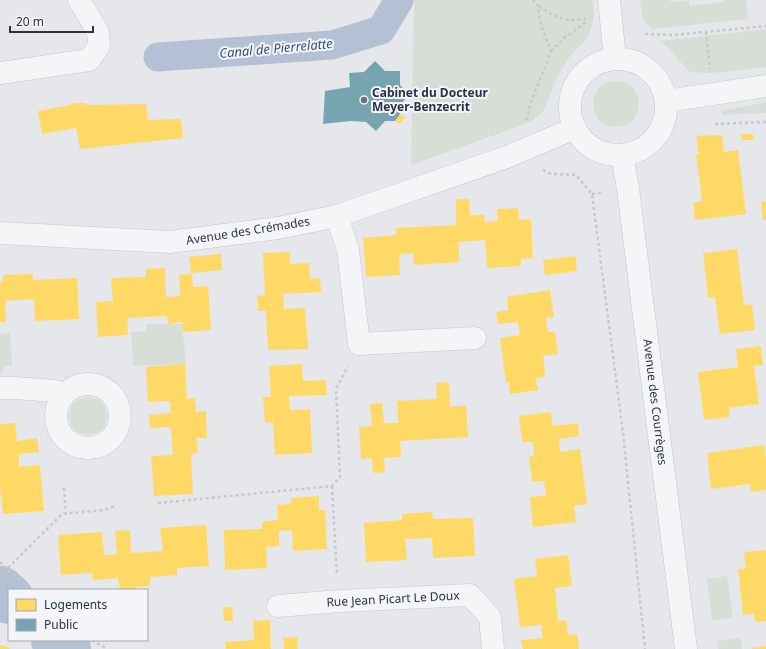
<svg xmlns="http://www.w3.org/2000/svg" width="766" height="649" viewBox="0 0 766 649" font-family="'Noto Sans',sans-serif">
	<rect width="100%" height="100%" fill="#e6e7ea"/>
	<path fill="#d6ded6" d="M414,0H593L594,19L588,37L567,60L554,84L544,110L531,122L411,165Z
		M640,0H670L671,2L689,0L690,6L724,2V0H746L748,19L653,29L643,20Z
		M766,29V67L711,73L690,72L661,41Z
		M593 104a23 23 0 1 1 46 0a23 23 0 1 1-46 0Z
		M766,102V113L722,115L721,111Z
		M147,324H182L186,364L133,366L131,332L146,331Z
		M10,333L12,366H4L2,370V374H0V334Z
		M69 416a19 19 0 1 1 38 0a19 19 0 1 1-38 0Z
		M727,576L733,618L712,620L707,579Z
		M740,638L742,649H718L717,641Z"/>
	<path fill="#ffd966" d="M70,103H85L86,105L146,104L148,120L181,119L183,138L80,149L76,128L42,134L38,111L71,105Z
		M400,114L405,117L399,124L395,121Z
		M741,134H753L754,140H742Z
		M722,135L724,152L738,150L746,214L695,220L693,203L702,201L696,155H699L696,136Z
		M456,199H469L470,215H484L485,222L498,221L497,209L518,208L519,220L531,219L533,258L521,259V266L487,268L485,240L459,242V262L414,265L413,253L399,254L400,275L366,277L363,238L396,235V228L456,225Z
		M766,201V220H763L761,202Z
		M737,249L744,305L752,304L755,330L720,334L715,297L708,298L703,253Z
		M290,252V264L309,263L310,279L320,278L321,292L283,294L284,309L305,308L308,349L268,350L266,311H258L257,296L265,295L263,253Z
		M221,254L222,270L191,273L189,257Z
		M575,256L577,271L545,275L543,260Z
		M165,268L166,297L180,296L179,275L192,274L193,287L208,286L211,330L183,332L182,322L168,324L167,316L127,318L128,335L98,337L96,302L113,301L111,278L146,277V269Z
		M33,274V280L77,278L79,319L35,321L34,299L19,300L5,301L6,322H0V282H3V275Z
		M550,290L554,317L546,318L548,332H555L558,354L543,356L545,377L536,378L538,390L510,394L509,382L506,383L500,338L520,335L518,322L498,324L496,312L508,310L507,297Z
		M761,346L763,365L754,366L759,404L729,408L730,417L704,420L698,372L738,367L736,349Z
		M185,364L187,399L195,398L196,412L206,411L207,438H196L198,453L191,454L193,494L154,496L151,456L173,455L172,440L171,427L150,428L149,415L171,413L170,401L148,402L146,367Z
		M302,364L303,381L326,380L327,395L289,396L290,410L310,409L312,453L275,455L273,422L265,423L263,397H271L269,366Z
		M449,382L450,407L466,405L468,437L400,441L401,457L384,458L385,472L373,473L372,458L361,459L359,427L372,426L370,404L382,403L384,423H398L397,401L437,399L436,383Z
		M551,412L553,426L578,423L579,436L559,439L560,452L580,449L587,504L574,506L576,522L533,527L530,497L546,495L544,481L532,482L529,457L534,456L533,442H522L519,416Z
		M15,423L17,441L37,438L39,452L19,454V467L40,465L44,511L3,514L0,486V424Z
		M764,445L766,460V490L751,492L750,484L711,489L707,453Z
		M319,496V510H325L327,549L293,551L292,530L279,531V546L266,547L267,568L225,570L224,530L262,529V522L278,520L277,505L291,504V498Z
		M432,512L433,519L473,518L475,556L433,558L432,538L405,539L407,560L366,562L364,523L402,520V514Z
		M206,525L209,566L177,568V575L150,577V586L135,587L136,590H120L118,578L93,580L92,573L61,575L58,535L102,532L104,555L117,554L115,531L130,530L131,553L163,551L160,528Z
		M766,550V621L755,622L754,614L743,615L738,569L746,568L744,552Z
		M568,555L572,586L555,588L558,621L566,620L568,635L577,634L579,649H523L521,640L543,638L541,625L520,627L514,579L537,576L535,559Z
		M223,607H232L233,621H224Z
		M270,620L271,649H226L225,642L254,640L253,621Z
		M297,637L298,649H284L283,638Z
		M0,645L10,648V649H0Z
		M766,646V649H752V648Z"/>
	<path fill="#76a5af" d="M375,61L385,71H400V85L409,95L400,105V114L395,121H385L376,131L366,122L351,121L323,124L325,91L350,87L349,73L364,72Z"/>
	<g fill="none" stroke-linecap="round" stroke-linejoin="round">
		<path stroke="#b4c1d4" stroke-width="29" d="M158,57L332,45L381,30L399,0"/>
		<path stroke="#b4c1d4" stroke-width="50" d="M0,591L9,599
			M56,640L66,649"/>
		<g stroke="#c4c5c8" stroke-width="23">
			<path id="minor" d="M0,73L89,60L99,46L98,32L79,0
				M622,155L628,189L686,649
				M337,216L348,250L359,344L475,338
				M0,233L170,242L278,228L337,216L507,157L575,128
				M56 416a32 32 0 1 1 64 0a32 32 0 1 1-64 0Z
				M0,388H15L55,391L63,397
				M278,606L340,601L470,595L490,617L493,649"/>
		</g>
		<g stroke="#c4c5c8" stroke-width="23">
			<path id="tertiary" d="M609,0L615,59
				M570 107a48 48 0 1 1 96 0a48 48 0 1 1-96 0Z
				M666,101L766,86"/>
		</g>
		<path stroke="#c7c8cc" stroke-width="2.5" stroke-dasharray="3 3" stroke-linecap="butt" d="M539,6C556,18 564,22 586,19
			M706,32L710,69
			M645,34L674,35L766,26
			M551,51L564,38L586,22
			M526,120C529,114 529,108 531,102C537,85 545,69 551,51L541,25L538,6L533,0
			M715,124L766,122
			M543,170L551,174L576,175L592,194L623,433L645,649
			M592,194L604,192
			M332,486L337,575
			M64,488L66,514
			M158,503L332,486L340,477L336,389L348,366
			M0,562L29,590
			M8,568L62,514L104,510L116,506
			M92,640L107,649"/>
		<use href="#minor" stroke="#f5f5f7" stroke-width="22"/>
		<use href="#tertiary" stroke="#f5f5f7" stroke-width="22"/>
	</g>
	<circle fill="#6c717e" stroke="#f4f5f9" stroke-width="1.5" cx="364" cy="100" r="4"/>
	<g text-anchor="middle" stroke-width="4" stroke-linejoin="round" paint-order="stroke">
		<g font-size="12" font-weight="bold" fill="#2b3244" stroke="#f4f5f9" text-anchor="start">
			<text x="372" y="97">Cabinet du Docteur<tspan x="372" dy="14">Meyer-Benzecrit</tspan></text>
		</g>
		<g font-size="12" fill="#2b3244" stroke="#f4f5f9">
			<text transform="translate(248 231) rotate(-9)" y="4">Avenue des Crémades</text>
			<text transform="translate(655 402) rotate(83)" y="4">Avenue des Courrèges</text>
			<text transform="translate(393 599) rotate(-3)" y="4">Rue Jean Picart Le Doux</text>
		</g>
		<g font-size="13" font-style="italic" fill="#354e79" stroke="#f4f5f9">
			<text transform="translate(276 48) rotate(-5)" y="5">Canal de Pierrelatte</text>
		</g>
	</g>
	<rect x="8" y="589" width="140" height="52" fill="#f4f5f9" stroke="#a4a7b1"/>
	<rect x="16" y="599" width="20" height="12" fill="#ffd966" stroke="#a4a7b1"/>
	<text x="44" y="609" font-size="12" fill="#2b3244">Logements</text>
	<rect x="16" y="619" width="20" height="12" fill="#76a5af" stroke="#a4a7b1"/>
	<text x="44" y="629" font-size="12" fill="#2b3244">Public</text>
	<path d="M10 26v6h83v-6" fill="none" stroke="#2b3244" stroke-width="2"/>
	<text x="16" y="26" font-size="12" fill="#2b3244" stroke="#f4f5f9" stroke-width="3" paint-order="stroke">20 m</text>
</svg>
